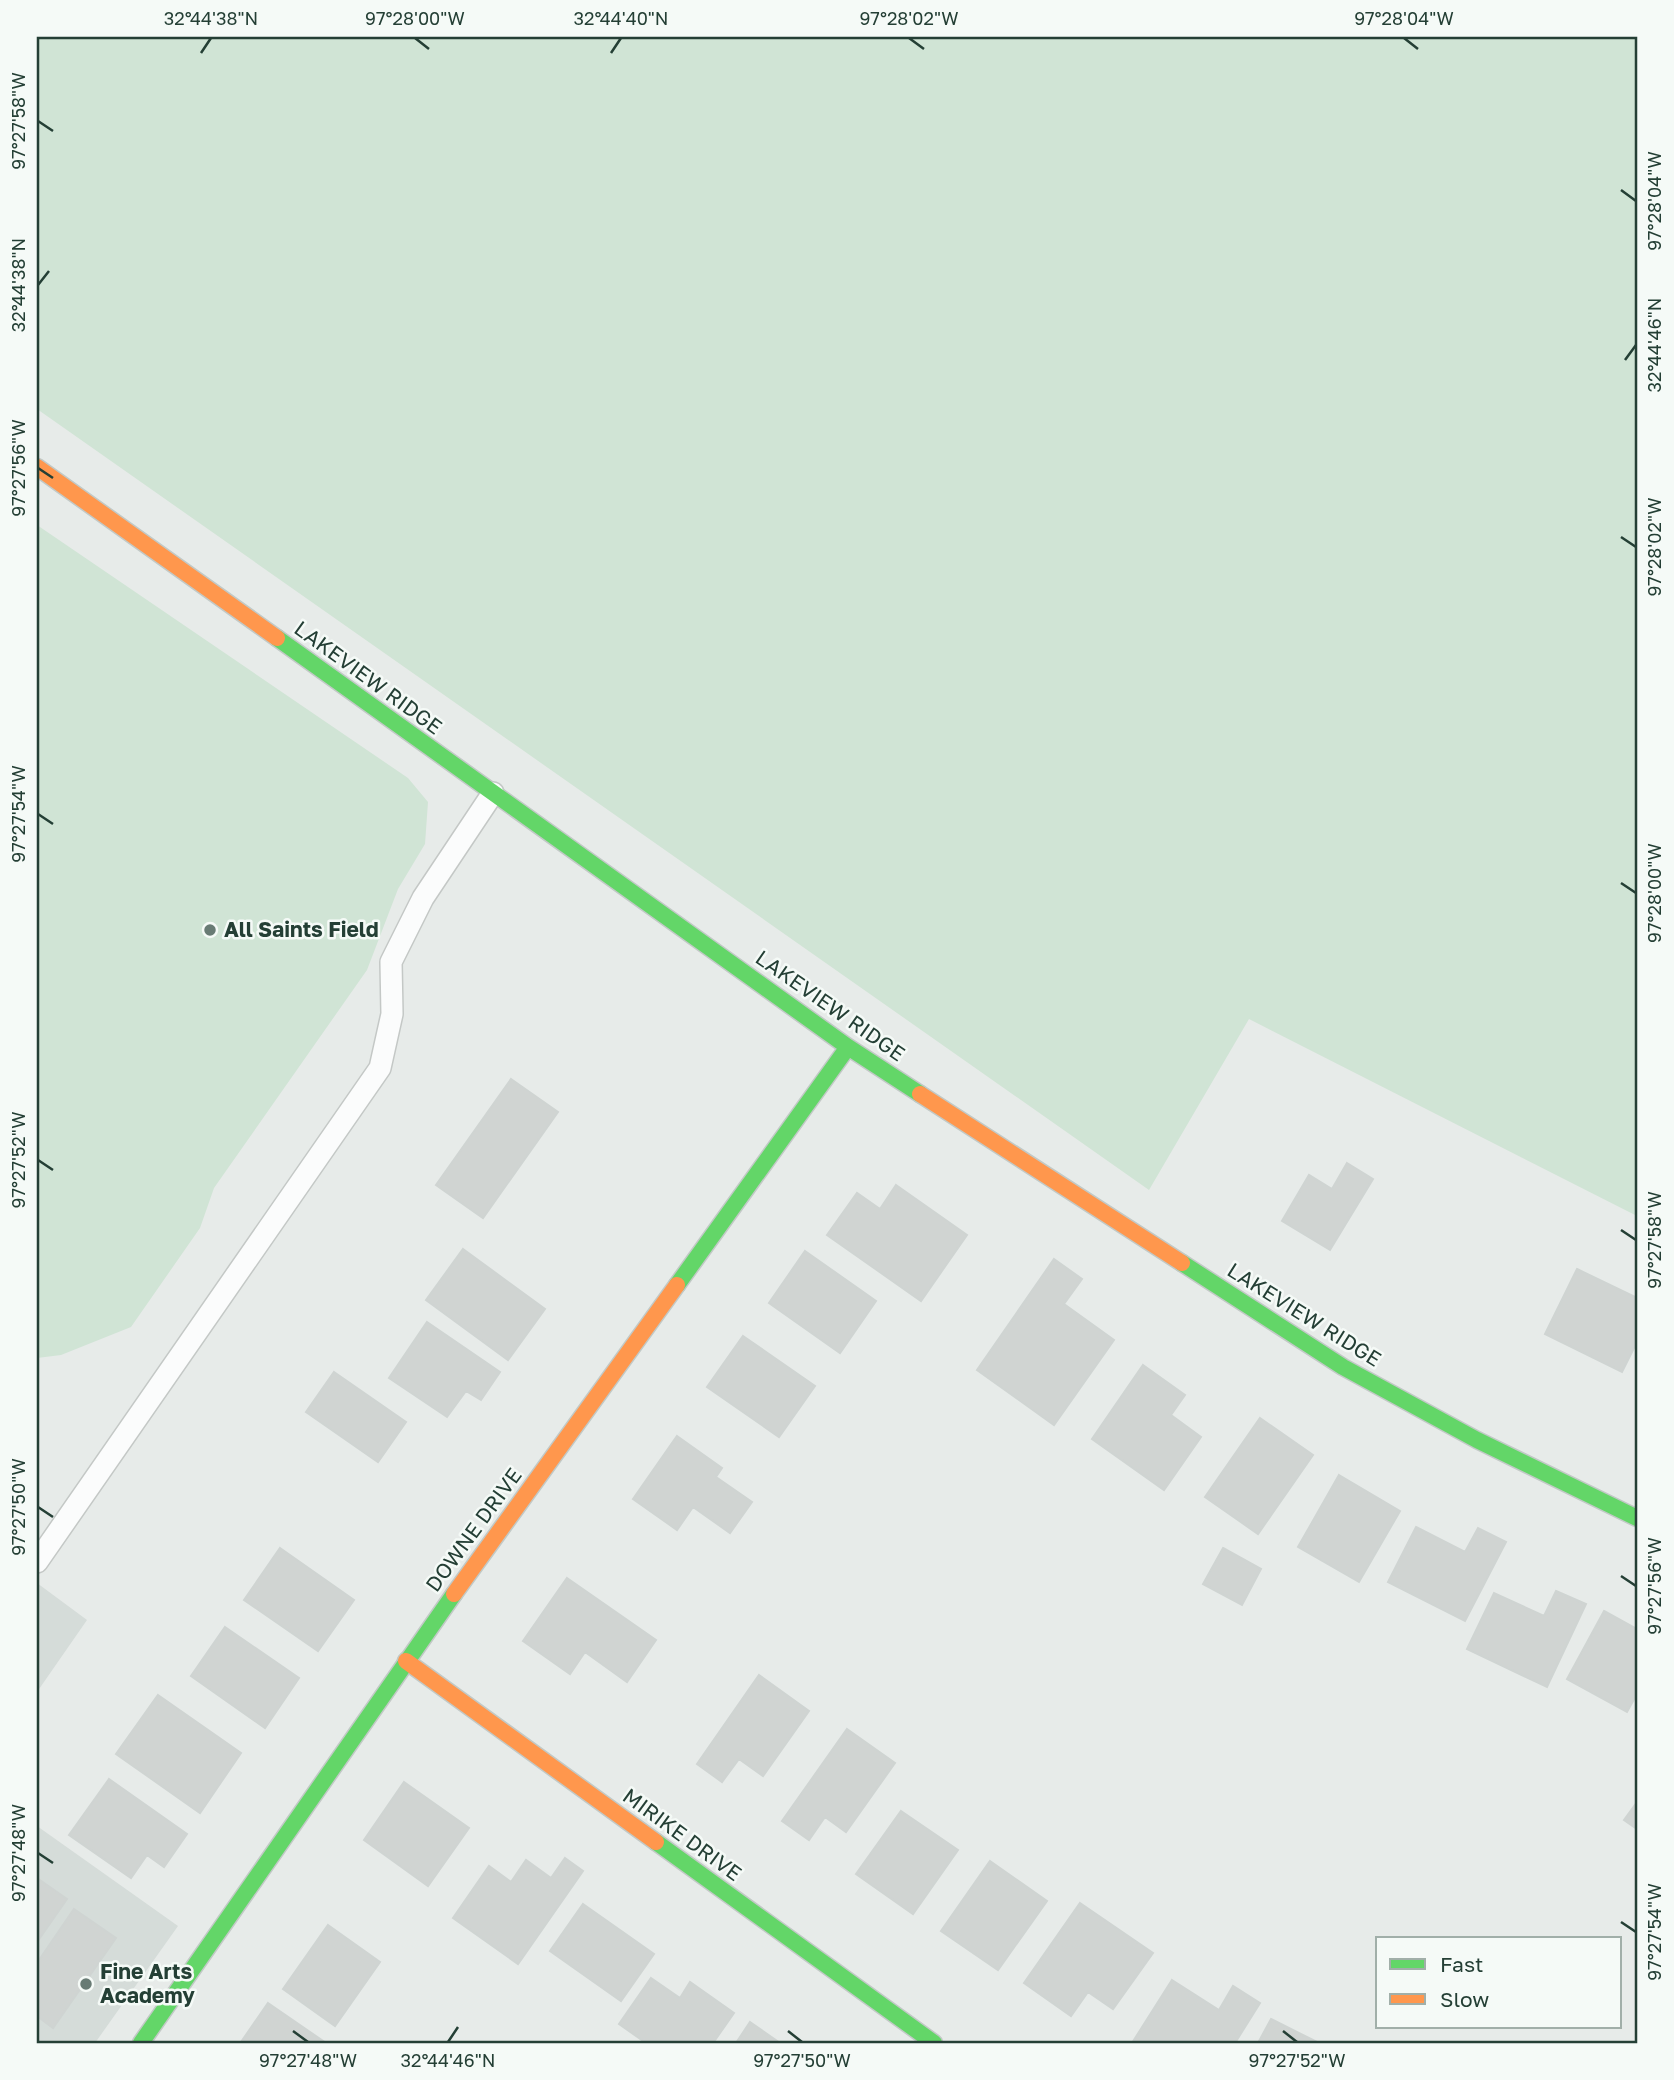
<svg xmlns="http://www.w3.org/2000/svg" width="1674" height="2080" viewBox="0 0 1674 2080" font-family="'Golos Text',sans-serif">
	<rect width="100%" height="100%" fill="#e7ebe9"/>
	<path fill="#d5dcd9" d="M37,1583L87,1620L37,1692Z
		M37,1826L178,1926L95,2043H37Z"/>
	<path fill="#d0e4d5" d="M37,37H1637V1216L1249,1019L1149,1190L37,409Z
		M37,525L408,778L428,802L425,844L398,889L367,970L214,1188L200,1228L131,1327L61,1355L37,1358Z"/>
	<path fill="#d0d4d2" stroke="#cfd4d2" stroke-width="2" d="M511,1079L558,1112L483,1218L436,1185Z
		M1347,1163L1373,1179L1330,1250L1282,1221L1309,1175L1332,1189Z
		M896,1185L967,1235L921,1301L827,1235L857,1193L880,1209Z
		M463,1249L545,1309L508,1360L426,1300Z
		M805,1251L876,1301L840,1353L769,1303Z
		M1054,1259L1082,1279L1064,1304L1114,1340L1054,1425L977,1370Z
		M1577,1269L1637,1298V1342L1622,1372L1545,1334Z
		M427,1322L500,1372L481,1400L466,1391L447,1417L389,1378Z
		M743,1336L815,1386L779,1437L707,1387Z
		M1143,1365L1185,1395L1171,1415L1201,1437L1164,1490L1092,1439Z
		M334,1372L406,1422L378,1462L306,1412Z
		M1260,1418L1313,1455L1258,1534L1205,1497Z
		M677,1436L722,1468L716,1477L752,1502L730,1533L693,1507L677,1530L633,1499Z
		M1339,1475L1400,1511L1359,1582L1298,1547Z
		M1416,1527L1465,1552L1478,1528L1506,1542L1465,1621L1388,1582Z
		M280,1548L354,1600L318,1651L244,1600Z
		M1223,1548L1261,1569L1242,1605L1203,1584Z
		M567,1578L656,1640L627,1682L585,1652L570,1674L523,1641Z
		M1556,1591L1586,1604L1547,1687L1467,1649L1494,1593L1544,1616Z
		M1604,1611L1637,1629V1694L1627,1712L1567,1679Z
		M225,1627L299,1678L265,1728L191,1676Z
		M759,1675L809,1711L763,1776L739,1759L722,1782L697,1764Z
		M158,1695L241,1753L200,1813L116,1754Z
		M847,1729L895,1763L846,1832L825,1817L809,1840L782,1821Z
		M109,1779L187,1834L164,1867L147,1855L131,1878L69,1835Z
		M404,1782L469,1828L428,1886L364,1840Z
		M1637,1802V1829L1624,1820Z
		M901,1811L958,1850L913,1914L856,1874Z
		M565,1858L583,1871L518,1964L453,1918L489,1866L511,1882L526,1860L551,1878Z
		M990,1861L1047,1901L998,1970L941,1931Z
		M37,1878L67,1899L37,1942Z
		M1080,1903L1153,1953L1113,2009L1088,1992L1071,2016L1024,1983Z
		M583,1904L654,1954L621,2001L550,1951Z
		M74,1909L116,1938L53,2028L37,2016V1963Z
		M328,1925L380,1962L335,2026L283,1989Z
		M651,1978L680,1998L690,1982L734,2013L713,2043H646L619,2024Z
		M1172,1980L1219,2010L1233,1986L1260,2003L1235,2043H1132Z
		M268,2003L326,2043L241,2042Z
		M1271,2019L1319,2043H1258Z
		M750,2022L780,2043H736Z"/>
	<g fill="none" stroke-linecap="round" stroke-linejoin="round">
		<g stroke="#c4c8c6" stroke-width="24">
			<path id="lane" d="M37,1562L380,1068L392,1014L391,962L423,898L493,793"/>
		</g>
		<g stroke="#c2c9c6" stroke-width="19">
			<path id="fast" d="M277,638L848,1047L920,1094
				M1182,1263L1343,1367L1477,1440L1637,1518
				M677,1285L848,1047
				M656,1842L934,2043
				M141,2043L454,1594"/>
		</g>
		<g stroke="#c2c9c6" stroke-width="19">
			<path id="slow" d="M37,467L277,638
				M920,1094L1182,1263
				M454,1594L677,1285
				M406,1661L656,1842"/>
		</g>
		<use href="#lane" stroke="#fbfcfc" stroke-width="21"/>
		<use href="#fast" stroke="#63d668" stroke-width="16"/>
		<use href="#slow" stroke="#ff974d" stroke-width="16"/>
	</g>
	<path fill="none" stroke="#243f35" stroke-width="2.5" d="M415,38L429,49M909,38L924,49M1404,38L1418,49M201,53L211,38M611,53L621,38M38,121L53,131M1621,190L1636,201M38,285L49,271M1625,360L1636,345M38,468L53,478M1621,537L1636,547M38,814L53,824M1621,883L1636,893M38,1160L53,1170M1621,1230L1636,1240M38,1507L53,1517M1621,1576L1636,1586M38,1853L53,1863M1621,1922L1636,1932M293,2031L308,2042M788,2031L802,2042M1283,2031L1297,2042M448,2042L458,2027"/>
	<g fill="#687b74" stroke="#f5faf7" stroke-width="2.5">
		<circle cx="210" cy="930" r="7"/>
		<circle cx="86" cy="1984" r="7"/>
	</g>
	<g text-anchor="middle" stroke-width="5" stroke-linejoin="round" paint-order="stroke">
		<g font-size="21" fill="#243f35" stroke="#f5faf7">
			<text transform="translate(368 678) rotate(36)" y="7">LAKEVIEW RIDGE</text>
			<text transform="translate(830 1006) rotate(35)" y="7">LAKEVIEW RIDGE</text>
			<text transform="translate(1304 1315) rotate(32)" y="7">LAKEVIEW RIDGE</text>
			<text transform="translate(474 1530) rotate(-54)" y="7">DOWNE DRIVE</text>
			<text transform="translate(682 1835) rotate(36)" y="7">MIRIKE DRIVE</text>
		</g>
		<g font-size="21" font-weight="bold" fill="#243f35" stroke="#f5faf7" text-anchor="start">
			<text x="224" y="937">All Saints Field</text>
			<text x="100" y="1979">Fine Arts<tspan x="100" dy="24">Academy</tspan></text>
		</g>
	</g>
	<rect width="1674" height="2080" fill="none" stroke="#f5faf7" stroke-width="77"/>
	<rect x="1376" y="1937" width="245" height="91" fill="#f5faf7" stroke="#a1afa9" stroke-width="2"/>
	<rect x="1390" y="1959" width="35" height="10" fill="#63d668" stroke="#a1afa9" stroke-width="2"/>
	<text x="1440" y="1972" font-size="21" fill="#243f35">Fast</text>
	<rect x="1390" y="1994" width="35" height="10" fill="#ff974d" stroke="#a1afa9" stroke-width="2"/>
	<text x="1440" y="2007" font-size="21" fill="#243f35">Slow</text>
	<rect x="38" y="38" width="1598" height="2004" fill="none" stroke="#243f35" stroke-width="2.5"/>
	<g font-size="18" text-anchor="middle" fill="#243f35">
		<text x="211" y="25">32°44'38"N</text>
		<text x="415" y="25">97°28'00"W</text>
		<text x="621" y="25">32°44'40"N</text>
		<text x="909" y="25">97°28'02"W</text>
		<text x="1404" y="25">97°28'04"W</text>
		<text transform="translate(19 121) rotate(-90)" y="6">97°27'58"W</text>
		<text transform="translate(1655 201) rotate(-90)" y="6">97°28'04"W</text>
		<text transform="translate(19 285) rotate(-90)" y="6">32°44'38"N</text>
		<text transform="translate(1655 345) rotate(-90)" y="6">32°44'46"N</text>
		<text transform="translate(19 468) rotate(-90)" y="6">97°27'56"W</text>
		<text transform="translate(1655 547) rotate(-90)" y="6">97°28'02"W</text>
		<text transform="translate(19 814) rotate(-90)" y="6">97°27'54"W</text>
		<text transform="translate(1655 893) rotate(-90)" y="6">97°28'00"W</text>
		<text transform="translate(19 1160) rotate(-90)" y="6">97°27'52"W</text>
		<text transform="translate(1655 1240) rotate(-90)" y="6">97°27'58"W</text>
		<text transform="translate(19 1507) rotate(-90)" y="6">97°27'50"W</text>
		<text transform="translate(1655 1586) rotate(-90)" y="6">97°27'56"W</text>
		<text transform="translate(19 1853) rotate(-90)" y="6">97°27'48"W</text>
		<text transform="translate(1655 1932) rotate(-90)" y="6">97°27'54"W</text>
		<text x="308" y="2067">97°27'48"W</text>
		<text x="448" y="2067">32°44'46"N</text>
		<text x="802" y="2067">97°27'50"W</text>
		<text x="1297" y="2067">97°27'52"W</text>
	</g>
</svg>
